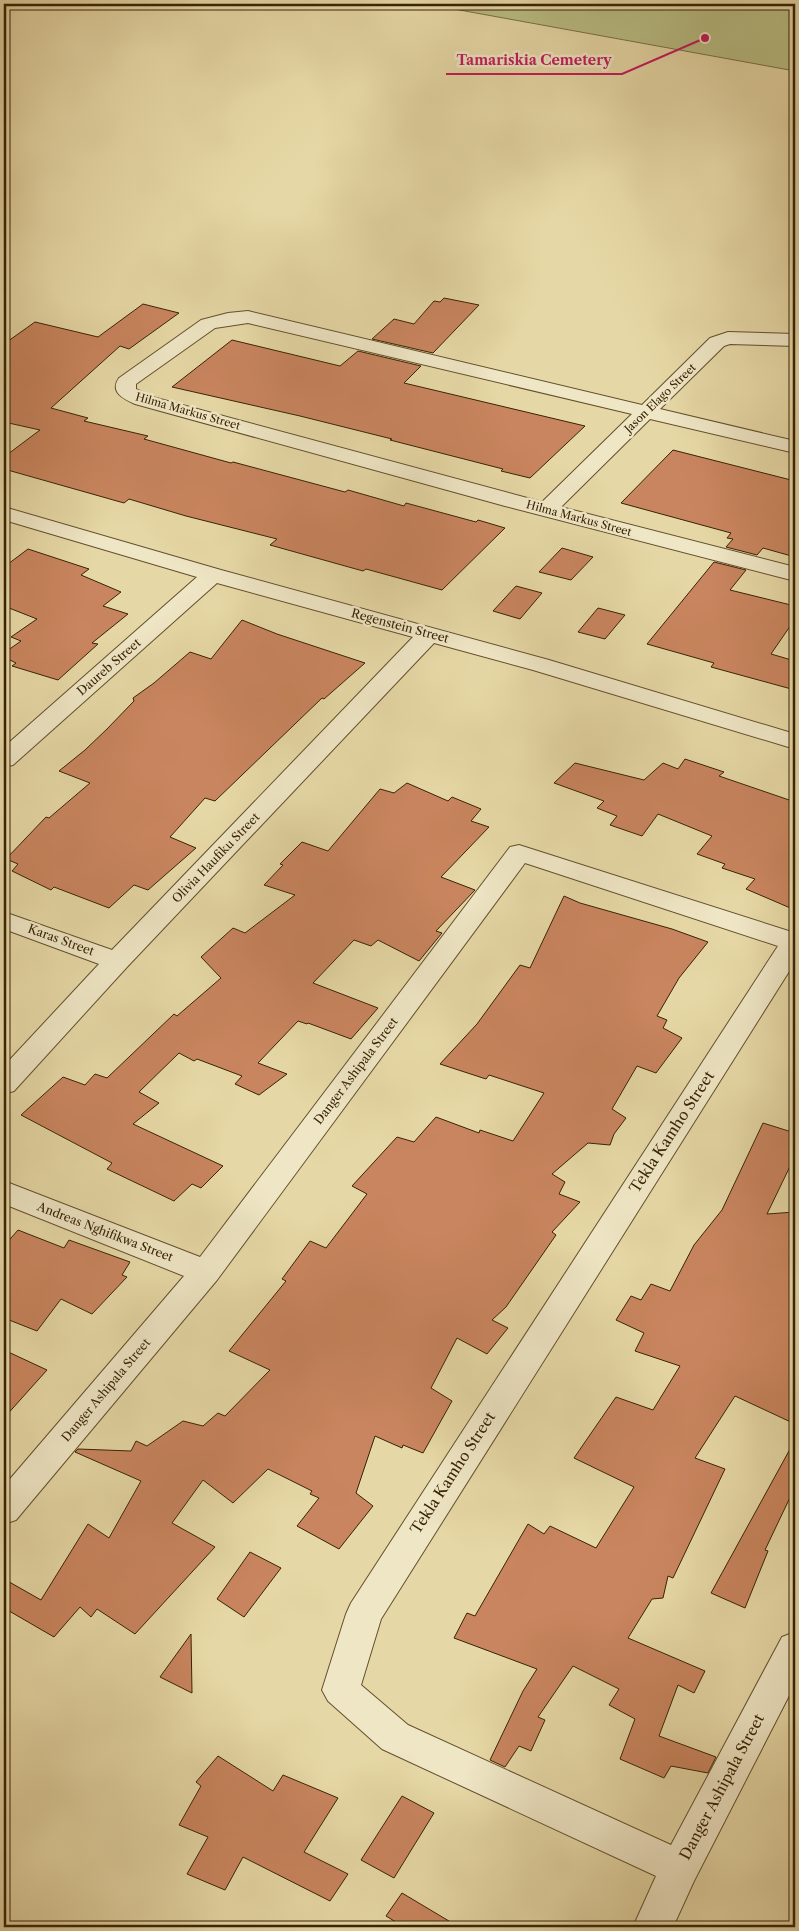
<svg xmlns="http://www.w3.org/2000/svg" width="799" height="1931" viewBox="0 0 799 1931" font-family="'Libre Caslon Text',serif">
	<rect width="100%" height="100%" fill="#e6d8a6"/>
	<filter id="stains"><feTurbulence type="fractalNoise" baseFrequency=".004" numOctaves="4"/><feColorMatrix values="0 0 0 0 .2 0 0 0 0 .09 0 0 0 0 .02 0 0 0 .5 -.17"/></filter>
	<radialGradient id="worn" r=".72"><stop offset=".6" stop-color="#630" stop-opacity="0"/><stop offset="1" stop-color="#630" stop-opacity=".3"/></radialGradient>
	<path fill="#b9be84" stroke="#787044" d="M435,4H795V71L432,5Z"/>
	<path fill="#c9855f" stroke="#372304" d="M444,298L479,305L433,353L372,339L394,319L414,324L434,301L440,302Z
		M143,304L179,313L129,349L120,346L51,408L88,418L84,421L148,436L144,439L231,463L233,462L345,492L348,490L404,506L406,503L476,522L478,520L505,528L442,590L366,569L363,571L270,545L277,539L186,516L129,499L124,503L4,469V457L40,430L4,422V344L35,322L98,337Z
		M232,340L340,366L358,351L421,366L404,383L585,426L530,478L501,471L503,469L390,440L392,439L300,416L172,387Z
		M673,450L795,481V557L763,548L757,555L726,547L733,539L727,538L731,533L621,503Z
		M562,548L593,557L571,580L539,572Z
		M28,549L89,569L81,575L121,592L103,606L128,614L92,643L98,644L58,680L12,666L16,663L4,657V653L21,641L11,637L37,619L4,606V567Z
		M714,562L746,570L730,590L795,606V619L771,654L795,661V690L711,667L714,663L647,644Z
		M516,586L542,593L520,619L493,611Z
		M598,608L625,615L605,639L578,632Z
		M242,620L277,634L365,663L324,699L322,698L215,801L205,798L170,837L196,848L148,890L134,885L109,908L54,887L51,890L12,871L18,864L6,859L46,817L49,818L90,783L59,771L85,750L107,729L134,701L133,698L154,683L190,652L211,659Z
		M685,759L724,772L719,776L795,802V910L746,889L755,879L722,868L725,864L697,854L712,836L658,814L642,836L610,825L617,816L597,808L604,801L554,783L575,763L644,780L663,763L678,769Z
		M407,783L448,801L452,797L481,809L471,821L489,827L441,877L475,890L436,931L442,933L419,961L378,940L371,946L354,940L313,983L378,1008L351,1039L308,1023L307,1024L298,1021L258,1063L287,1074L259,1095L235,1084L242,1076L197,1059L194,1061L179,1053L139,1092L159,1103L133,1124L223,1166L201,1188L192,1184L174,1201L107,1169L112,1163L21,1115L63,1077L85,1085L95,1074L107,1078L174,1014L177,1016L221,978L201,957L233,928L245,933L295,895L264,885L283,865L280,864L302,842L328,851L380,789L394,793Z
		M564,896L580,903L672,929L708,942L679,978L657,1016L667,1020L663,1028L682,1038L656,1073L637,1066L612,1109L626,1118L614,1134L610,1145L588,1143L552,1174L565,1182L559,1194L580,1202L552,1232L556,1235L506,1307L492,1320L508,1328L487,1354L457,1338L431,1388L452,1401L423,1453L403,1445L402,1448L375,1436L356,1493L373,1506L339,1549L297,1526L319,1498L310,1494L312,1491L268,1469L233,1503L203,1480L172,1523L215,1547L135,1634L97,1609L91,1617L80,1607L54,1637L4,1608V1579L41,1600L88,1524L109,1538L141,1481L75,1452L78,1449L131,1451L136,1441L147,1446L183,1421L203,1426L218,1413L225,1416L270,1370L229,1351L286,1281L282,1279L310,1241L326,1248L367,1194L352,1186L397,1137L414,1142L436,1117L479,1133L480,1130L513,1141L544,1093L489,1075L486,1079L440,1064L477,1024L520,965L530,968Z
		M763,1123L795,1133V1156L767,1214L795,1212V1424L735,1396L695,1458L725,1469L673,1578L668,1576L663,1598L652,1599L628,1638L705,1671L694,1693L678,1685L659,1736L716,1757L708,1773L671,1766L664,1778L620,1759L635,1719L609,1705L619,1689L573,1666L538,1717L545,1720L531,1751L519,1746L505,1767L490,1760L523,1691L537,1669L454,1638L467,1613L475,1616L528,1524L544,1534L550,1526L596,1548L634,1487L574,1458L616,1397L653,1410L680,1366L635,1351L644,1333L616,1320L631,1296L641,1300L651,1284L670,1291L694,1245L722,1210Z
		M18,1230L64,1248L69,1240L130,1262L122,1275L127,1277L92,1314L61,1299L37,1331L4,1318V1246Z
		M4,1350L47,1370L4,1418Z
		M795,1440V1487L765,1550L768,1551L745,1608L711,1593Z
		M250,1552L281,1568L244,1617L217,1599Z
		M191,1634L192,1693L160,1677Z
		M218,1756L273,1791L283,1775L338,1798L304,1852L348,1874L330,1901L243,1857L225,1890L187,1874L208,1837L179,1825L201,1786L196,1782Z
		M402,1796L434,1813L394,1878L361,1860Z
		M402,1893L459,1927H404L386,1916Z"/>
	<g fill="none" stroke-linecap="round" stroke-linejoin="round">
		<g stroke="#63502c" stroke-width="2">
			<path id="minor" d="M248,311L642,405L710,338L728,332L795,334V346L730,344L724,346L660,409L795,441V453L650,419L561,507L795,567V581L505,506L135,404C124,399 109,392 119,378L201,320L228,313ZM248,323L632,414L542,502L149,396L136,389V384L215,328Z
				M4,507L221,570L549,660L795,734V749L533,670L434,643L127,967L14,1091L4,1094V1066L99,964L4,929V912L112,950L413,637L217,583L13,765L4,767V747L197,577L4,520Z
				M519,845L795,933V962L381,1619L361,1685L408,1725L671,1845L782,1637L795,1632V1684L694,1881L673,1927H633L656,1876L382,1749L328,1701L322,1690L346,1614L351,1603L778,946L525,863L217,1280L16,1520L4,1524V1486L184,1276L4,1204V1181L200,1257L510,847Z"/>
		</g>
		<use href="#minor" fill="#efe6c5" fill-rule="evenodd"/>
	</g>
	<g text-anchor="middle" stroke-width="5" stroke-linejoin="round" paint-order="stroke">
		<g font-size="11" fill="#372304" stroke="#efe6c5">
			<text transform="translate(660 398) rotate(-44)" y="4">Jason Elago Street</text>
			<text transform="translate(188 411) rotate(16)" y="4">Hilma Markus Street</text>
			<text transform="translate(579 518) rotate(15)" y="4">Hilma Markus Street</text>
		</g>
		<g font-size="12" fill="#372304" stroke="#efe6c5">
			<text transform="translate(400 626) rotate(15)" y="4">Regenstein Street</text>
			<text transform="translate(109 667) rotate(-41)" y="4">Daureb Street</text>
			<text transform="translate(216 858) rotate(-46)" y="4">Olivia Haufiku Street</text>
			<text transform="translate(61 940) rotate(20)" y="4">Karas Street</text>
			<text transform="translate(356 1071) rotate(-53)" y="4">Danger Ashipala Street</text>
			<text transform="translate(105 1232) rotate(21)" y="4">Andreas Nghifikwa Street</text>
			<text transform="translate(106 1390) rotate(-50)" y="4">Danger Ashipala Street</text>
		</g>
		<g font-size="15" fill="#372304" stroke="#efe6c5">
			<text transform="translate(672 1132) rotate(-57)" y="5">Tekla Kamho Street</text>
			<text transform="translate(453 1473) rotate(-57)" y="5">Tekla Kamho Street</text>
			<text transform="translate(722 1787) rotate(-62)" y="5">Danger Ashipala Street</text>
		</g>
	</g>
	<path fill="none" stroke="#c2185b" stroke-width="2" d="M705 38L622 74H446"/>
	<circle fill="#c2185b" stroke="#efe6c5" stroke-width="2" cx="705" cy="38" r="5"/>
	<g font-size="14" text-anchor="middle" font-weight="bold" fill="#c2185b" stroke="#efe6c5" stroke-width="5" stroke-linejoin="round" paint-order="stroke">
		<text x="534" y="65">Tamariskia Cemetery</text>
	</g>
	<rect width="799" height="1931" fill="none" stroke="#e6d8a6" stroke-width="20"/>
	<rect x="5" y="5" width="789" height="1921" fill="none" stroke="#372304" stroke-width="2.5"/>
	<rect x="10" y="10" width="779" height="1911" fill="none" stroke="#372304"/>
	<rect width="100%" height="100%" filter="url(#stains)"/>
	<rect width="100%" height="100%" fill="url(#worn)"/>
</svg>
